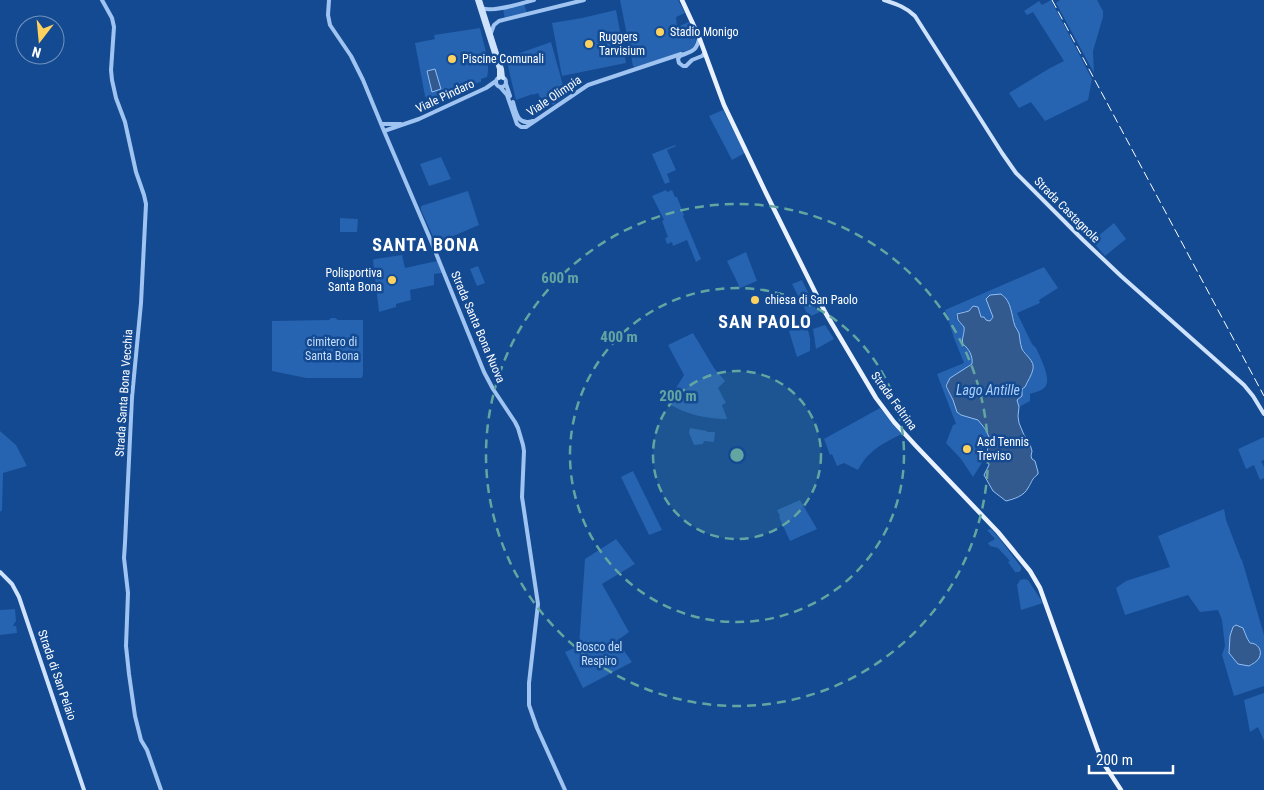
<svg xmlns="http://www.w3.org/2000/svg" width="1264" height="790" viewBox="0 0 1264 790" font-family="'Roboto Condensed',sans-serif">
	<rect width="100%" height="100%" fill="#144a91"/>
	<path fill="#2663b0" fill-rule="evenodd" d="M620,0H678L685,13L676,17L677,27L689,22C693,31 701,42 691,49L635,67L633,66Z
		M1051,0L1092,79L1088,100L1045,121L1031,102L1019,108L1009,93L1050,68L1064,61L1033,12L1027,15L1024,11L1039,1L1042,5Z
		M1060,0H1097L1103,11V17L1093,51L1094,73L1056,3Z
		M524,4L527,13L505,19L503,9Z
		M616,10L626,63L562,76L552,23L582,18Z
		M480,28C483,42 491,64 487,77L481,79V82L474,84V86L465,88V90L462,91V92L427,100L425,96L415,43L435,39L434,35Z
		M551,42L566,96L553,105L549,99L542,102L538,93L533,95V94L516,100L506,58Z
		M723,110L745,153L732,160L709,116Z
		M675,145L676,146L667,150L676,170L667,174L670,182L665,184L652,154Z
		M441,157L451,179L429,186L420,164Z
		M666,190L667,192L672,190L675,197H677L684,215L683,216L701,259L696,262L687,240L673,246L672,242L667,244L665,238L668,237L662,221L664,220L652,196Z
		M468,191L479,225L435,244L434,239L421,210V206Z
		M340,218L358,219L357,232H340Z
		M1114,223L1126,239L1105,256L1092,241Z
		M746,252L757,281L740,288L727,261Z
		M402,255L405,268L437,261L442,273L434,274V285L410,290L411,300L396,304V307L379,312L373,260L375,259Z
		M478,266L485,283L477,286L470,269Z
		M1044,267L1058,288L1039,300L1040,303L1017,313L1032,344L1036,348C1040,357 1052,379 1045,387C1042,391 1035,392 1030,394V401L1019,407L1017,400L1019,398L1022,388L1025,387L1034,368L1033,365L1022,348L1018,338L1019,334L1015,325L1011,309L1004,295L1001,294L992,312L993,317L990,321L986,320L984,317H981L978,307L973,306L969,311H965L956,314L957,320L964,327C965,334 958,345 968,347L973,359L972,364L951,378L945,386L953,400L957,412L961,415L978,420L986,430L989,437L983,446L980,455V459L983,461L973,477L961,459L946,443L953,425L956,424L937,374L964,363L954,338L945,310Z
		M802,280L816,309L820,312L809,317L792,284Z
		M331,318H335L338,320H363V374L362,378H306L272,371V321L329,320Z
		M806,323L810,338V351L797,357L789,331Z
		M825,325L834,339L816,349L813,329Z
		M693,333L714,368L725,381L718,388L726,403L722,405L727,419C705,419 686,414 667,403L684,375L668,345Z
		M880,408L902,434C882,444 869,450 858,470L844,463L837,466L832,454L830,455L824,439Z
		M690,428L707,431V432H715L714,442L704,441L703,444L694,445L689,433Z
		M0,431L16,445L27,466L3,473L2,510L0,512Z
		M1264,437V460L1261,461L1264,467V478L1260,480L1254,465L1246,469L1238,449Z
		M633,471L662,530L649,535L621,477Z
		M800,500L817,529L790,541L779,517L780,516L777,510Z
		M1224,509L1226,520L1241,559L1242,560L1264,635V686L1234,696L1222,655L1225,646L1222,620L1218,610L1200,612L1188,595L1125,615L1116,588L1126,581L1170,567L1158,536ZM1231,631L1245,633L1247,638L1251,643L1229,653Z
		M991,529L1000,539L1021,567V570L1019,572H1015L1008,562L1010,561L998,548L990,546L988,543L995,539L987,530Z
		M616,539L635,564L602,584L629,632L617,641L632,662L583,688L565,652L579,646L585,559Z
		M1024,579L1028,580L1043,603L1021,610L1017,585L1020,580Z
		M15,609L16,622H15L13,626H16V624L17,633L0,635V610Z
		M1264,693V741L1258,727L1250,732L1244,700Z"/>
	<path fill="#325a8e" stroke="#92bff4" d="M435,69L441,89L432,92L427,71Z
		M1001,294C1012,301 1011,315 1015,326C1016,328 1018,331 1019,333C1020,339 1020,343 1022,349C1025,355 1035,361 1033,369C1032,375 1027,382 1025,387L1022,389V396L1017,400L1019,407L1018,416L1019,423L1024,435L1029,441L1032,451L1031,456L1032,459L1035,461L1038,472V474C1031,480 1033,480 1028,488C1024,496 1014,499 1006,501L993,491L984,475L989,465L987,454L989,437L986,430L978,420L961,415L957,412L953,400L946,386L950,378L972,364C973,356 969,349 963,344C961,339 965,333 964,327L958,320L957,314L969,311L973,306L978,307L981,317H984L986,320L990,321L993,317L986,299L990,295Z
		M1236,625L1243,628L1247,638L1250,643C1258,643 1263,651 1259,658C1257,662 1252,664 1249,666L1238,664L1229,653L1230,636L1233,627Z"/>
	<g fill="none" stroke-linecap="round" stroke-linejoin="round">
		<path stroke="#a0c4f1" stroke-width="4" d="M102,0L112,18L114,27L111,70L112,80L116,98L125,122L136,172L144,195L146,204L141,303L132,397L125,543L124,558L128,593L126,646L129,674L135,716L141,740L147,750L161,790
			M329,0L328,15L330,25L351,56L363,80L384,131L431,241L484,372L493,389L515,422L518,428L523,445L524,451L522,497L538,604L529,683V705L537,728L565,790
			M482,8C492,13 522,3 534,0
			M491,33L494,25L499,21L584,0
			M699,39C696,53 690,51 680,56L678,59L679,63L683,66H686L692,60L702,56L705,53
			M496 82a5 5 0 1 1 10 0a5 5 0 1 1-10 0Z
			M506,84L510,96
			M500,87L507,95L517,124L521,127H526L588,85L681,54
			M513,102C516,113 518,126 533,121
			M381,124H401
			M384,131L419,119L486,88L496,81"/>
		<path stroke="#cfe2fc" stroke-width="4" d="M477,0L499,69V78
			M480,0L502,69L503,78
			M884,0C896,4 906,7 915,16L1002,153L1016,173L1083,240L1121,276L1244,385L1253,396L1264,414
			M0,572L12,584L19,597L84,790"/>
		<path stroke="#eaf2ff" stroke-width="4.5" d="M682,0L699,37L724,105L766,193L825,312L876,398L894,422L916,446L998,532L1030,571L1040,588L1097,748L1102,761L1121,790"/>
		<path stroke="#fff" stroke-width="1" stroke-dasharray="9 4" stroke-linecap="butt" d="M1052,0L1264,396"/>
	</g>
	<circle cx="737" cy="455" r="84" fill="#63a6a1" fill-opacity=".12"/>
	<g fill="none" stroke="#63a6a1" stroke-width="2.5" stroke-dasharray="9 6">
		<circle cx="737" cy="455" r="84"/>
		<circle cx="737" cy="455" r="167"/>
		<circle cx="737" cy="455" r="251"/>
	</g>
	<g fill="#ffd260" stroke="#144a91" stroke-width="2">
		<circle cx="660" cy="32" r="5"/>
		<circle cx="589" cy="44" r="5"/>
		<circle cx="452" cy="59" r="5"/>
		<circle cx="392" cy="280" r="5"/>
		<circle cx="755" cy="300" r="5"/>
		<circle cx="967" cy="449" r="5"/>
	</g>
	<g text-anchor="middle" stroke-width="5" stroke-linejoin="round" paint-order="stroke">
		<g font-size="12" fill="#fff" stroke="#144a91" text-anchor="start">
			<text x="670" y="36">Stadio Monigo</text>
			<text x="599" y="41">Ruggers<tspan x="599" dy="14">Tarvisium</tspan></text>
			<text x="462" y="63">Piscine Comunali</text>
			<text x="382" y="277" text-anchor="end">Polisportiva<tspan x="382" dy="14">Santa Bona</tspan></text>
			<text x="765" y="304">chiesa di San Paolo</text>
			<text x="977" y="446">Asd Tennis<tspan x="977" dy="14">Treviso</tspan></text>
		</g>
		<g font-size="12" fill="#fff" stroke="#144a91">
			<text transform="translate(445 96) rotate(-25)" y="4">Viale Pindaro</text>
			<text transform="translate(554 96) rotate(-34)" y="4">Viale Olimpia</text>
			<text transform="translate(1067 210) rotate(45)" y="4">Strada Castagnole</text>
			<text transform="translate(478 327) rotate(67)" y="4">Strada Santa Bona Nuova</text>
			<text transform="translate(124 393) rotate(-86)" y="4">Strada Santa Bona Vecchia</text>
			<text transform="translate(894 401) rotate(54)" y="4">Strada Feltrina</text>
			<text transform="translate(57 675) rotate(71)" y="4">Strada di San Pelaio</text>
		</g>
		<g font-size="12" fill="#c7dffc" stroke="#144a91">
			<text x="332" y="346">cimitero di<tspan x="332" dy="14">Santa Bona</tspan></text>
			<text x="599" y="651">Bosco del<tspan x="599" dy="14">Respiro</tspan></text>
		</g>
		<g font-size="14" font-style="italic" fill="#accff8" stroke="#144a91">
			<text x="988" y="395">Lago Antille</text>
		</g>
		<g font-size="18" font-weight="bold" letter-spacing="1" fill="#fff" stroke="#144a91">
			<text x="426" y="251">SANTA BONA</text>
			<text x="765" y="328">SAN PAOLO</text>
		</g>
	</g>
	<circle cx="737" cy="455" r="8" fill="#63a6a1" stroke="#144a91" stroke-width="2.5"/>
	<g font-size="15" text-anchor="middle" font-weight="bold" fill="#63a6a1" stroke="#144a91" stroke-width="5" stroke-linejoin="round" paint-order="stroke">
		<text x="560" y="283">600 m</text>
		<text x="619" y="342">400 m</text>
		<text x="678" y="401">200 m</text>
	</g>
	<g transform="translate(40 40) rotate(196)"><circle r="24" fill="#144a91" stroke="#7292bd"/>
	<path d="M0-4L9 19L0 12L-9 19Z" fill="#ffd260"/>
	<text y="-8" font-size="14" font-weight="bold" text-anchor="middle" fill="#ffffff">N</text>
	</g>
	<path d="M1089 765v8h84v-8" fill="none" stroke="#ffffff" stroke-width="2.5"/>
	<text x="1096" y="765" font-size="15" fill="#ffffff" stroke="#144a91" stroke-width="4" paint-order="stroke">200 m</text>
</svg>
